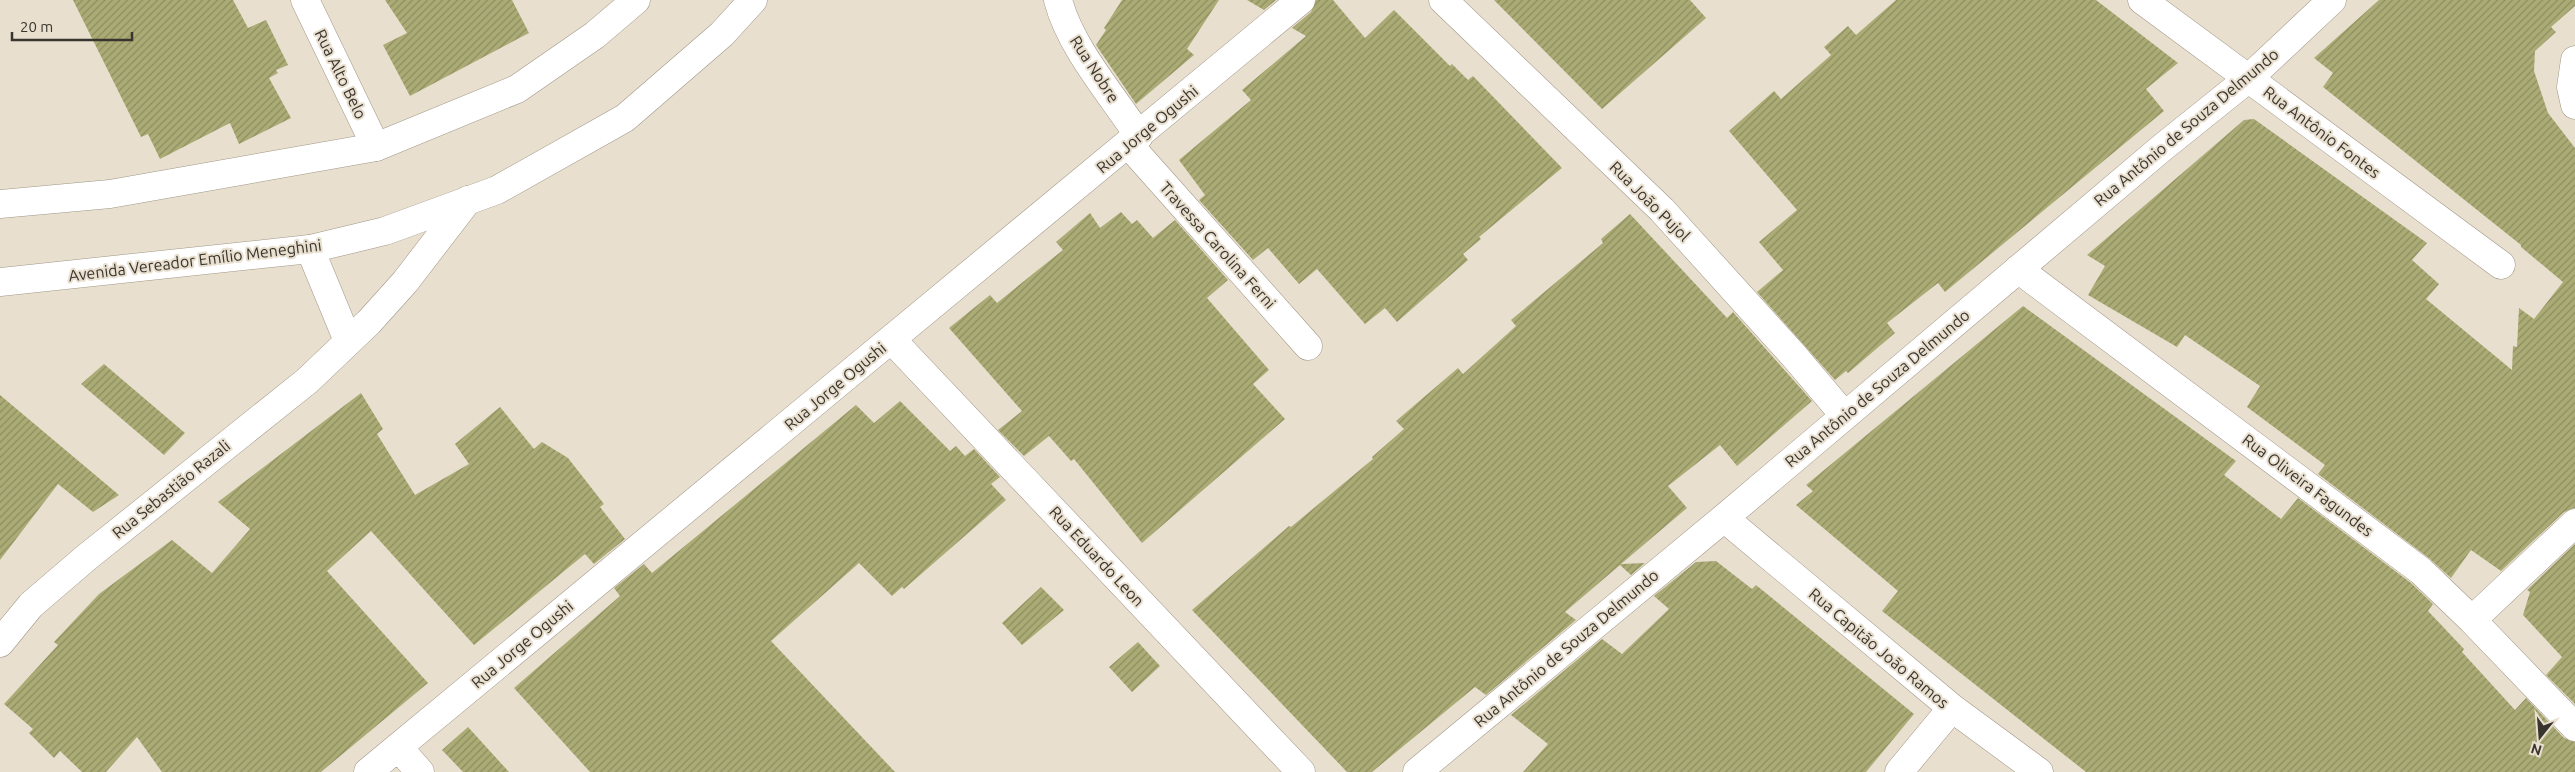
<svg xmlns="http://www.w3.org/2000/svg" width="2575" height="772" viewBox="0 0 2575 772" font-family="Ubuntu,sans-serif">
	<defs>
		<pattern id="building-hatch" width="6" height="6" patternUnits="userSpaceOnUse" patternTransform="scale(1.25)"><rect width="6" height="6" fill="#abac75"/><path d="M-1 1l2-2M0 6l6-6M5 7l2-2" fill="none" stroke="#8c8d60"/></pattern>
	</defs>
	<rect width="100%" height="100%" fill="#e9dfcf"/>
	<path fill="url(#building-hatch)" d="M73,0H233L248,28L266,20L288,65L276,70L278,73L269,78L291,118L239,144L230,123L160,159L148,134L141,137Z
		M385,0H512L529,33L410,96L383,45L407,33Z
		M1122,0H1219L1187,49L1194,55L1136,104L1096,45L1106,30L1104,28Z
		M1247,0H1276L1264,10Z
		M1316,0H1333L1365,38L1394,10L1450,66L1452,64L1468,80L1473,76L1562,168L1479,237L1481,239L1463,254L1468,260L1397,322L1385,308L1365,324L1317,269L1299,284L1268,248L1253,260L1199,200L1205,195L1179,160L1251,100L1242,90L1306,36L1292,28L1311,12Z
		M1494,0H1690L1706,18L1602,109Z
		M1896,0H2096L2178,63L2146,89L2164,111L1945,292L1938,283L1887,323L1895,333L1848,373L1846,371L1835,380L1757,292L1783,270L1759,242L1797,210L1729,131L1774,91L1781,99L1831,55L1824,47L1848,26L1856,35Z
		M2379,0H2575V6L2551,27L2556,32L2535,51L2534,71L2548,113L2575,148V508L2564,512L2501,571L2471,550L2451,578L2430,559L2318,474L2325,465L2247,407L2260,386L2185,335L2177,347L2088,295L2105,266L2087,255L2244,120L2254,119L2427,243L2412,260L2439,284L2426,299L2512,370L2513,346L2517,347L2519,308L2534,319L2563,282L2521,247V245L2323,87L2333,73L2314,58Z
		M1121,212L1132,224L1137,220L1153,238L1175,220L1228,280L1207,298L1269,370L1253,384L1285,419L1142,543L1074,459L1071,461L1049,436L1024,456L998,430L1022,411L949,328L990,295L997,303L1034,273L1063,250L1056,242L1090,213L1100,228Z
		M1630,214L1727,318L1733,312L1812,401L1737,466L1720,445L1668,486L1687,508L1621,564L1645,563L1631,575L1620,565L1565,612L1576,620L1486,695L1475,687L1372,772H1347L1192,610L1289,526L1291,527L1373,459L1372,457L1404,429L1396,421L1458,368L1463,374L1516,326L1511,320L1603,243L1601,239Z
		M2023,306L2236,461L2224,475L2281,519L2298,498L2411,583L2433,604L2428,611L2464,649L2462,652L2515,710L2526,698L2564,738L2575,742V772H2086L1882,611L1898,591L1796,505L1813,491L1806,485Z
		M104,364L185,433L164,455L81,384Z
		M361,393L383,429L377,434L415,495L469,464L455,444L500,407L534,449L542,442L568,458L604,504L600,507L625,539L594,564L585,554L474,645L371,531L327,571L428,683L321,772H162L137,737L106,772H82L60,751L54,758L29,733L33,729L4,704L58,645L54,642L99,594L172,540L212,573L250,529L218,502Z
		M0,395L119,495L93,512L58,484L0,560Z
		M900,401L950,451L956,446L965,456L974,449L1000,477L991,484L1006,500L904,589L902,587L892,596L859,563L771,641L895,772H590L514,688L620,596L614,588L644,564L652,573L856,405L874,423Z
		M2575,544V704L2546,675L2562,657L2523,615L2530,592L2527,590Z
		M1716,561L1752,589L1756,585L1914,714L1866,772H1523L1548,744L1511,715L1602,639L1622,654L1669,609L1654,596L1696,562Z
		M1041,587L1064,610L1022,645L1002,623Z
		M1138,642L1160,666L1132,692L1109,667Z
		M468,727L509,772H463L442,750Z"/>
	<g fill="none" stroke-linecap="round" stroke-linejoin="round">
		<g stroke="#a09787" stroke-width="29">
			<path id="minor" d="M305,0L376,147
				M1058,0C1070,47 1112,95 1139,136
				M1443,0L1662,210L1795,357L1844,415
				M2142,0L2501,265
				M2575,60L2571,87L2575,105
				M1129,145L1308,346
				M310,249L348,341
				M2018,269L2421,571L2472,620L2575,727
				M892,340L1301,772
				M1724,518L1952,708L2039,772
				M2472,620L2575,523
				M0,643L31,605L87,557L307,381L369,322L405,282L468,200
				M398,747L420,772
				M368,772L1301,0
				M1417,772L1724,518L2163,147L2249,78L2332,0
				M1899,772L1952,708"/>
		</g>
		<g stroke="#a09787" stroke-width="29">
			<path id="major" d="M0,204L110,194L376,147L517,89L595,35L636,0
				M0,282L310,249L385,231L497,190L625,118L722,34L753,0"/>
		</g>
		<use href="#minor" stroke="#fff" stroke-width="28"/>
		<use href="#major" stroke="#fff" stroke-width="28"/>
	</g>
	<g text-anchor="middle" stroke-width="4" stroke-linejoin="round" paint-order="stroke">
		<g font-size="16" fill="#38342e" stroke="#e9dfcf">
			<text transform="translate(1095 69) rotate(57)" y="6">Rua Nobre</text>
			<text transform="translate(341 74) rotate(64)" y="6">Rua Alto Belo</text>
			<text transform="translate(2186 127) rotate(-40)" y="6">Rua Antônio de Souza Delmundo</text>
			<text transform="translate(1147 129) rotate(-40)" y="6">Rua Jorge Ogushi</text>
			<text transform="translate(2322 132) rotate(37)" y="6">Rua Antônio Fontes</text>
			<text transform="translate(1650 201) rotate(45)" y="6">Rua João Pujol</text>
			<text transform="translate(1218 245) rotate(48)" y="6">Travessa Carolina Ferni</text>
			<text transform="translate(195 260) rotate(-7)" y="6">Avenida Vereador Emílio Meneghini</text>
			<text transform="translate(835 386) rotate(-40)" y="6">Rua Jorge Ogushi</text>
			<text transform="translate(1877 388) rotate(-40)" y="6">Rua Antônio de Souza Delmundo</text>
			<text transform="translate(2308 485) rotate(37)" y="6">Rua Oliveira Fagundes</text>
			<text transform="translate(171 489) rotate(-39)" y="6">Rua Sebastião Razali</text>
			<text transform="translate(1097 556) rotate(47)" y="6">Rua Eduardo Leon</text>
			<text transform="translate(522 644) rotate(-40)" y="6">Rua Jorge Ogushi</text>
			<text transform="translate(1566 648) rotate(-40)" y="6">Rua Antônio de Souza Delmundo</text>
			<text transform="translate(1879 648) rotate(40)" y="6">Rua Capitão João Ramos</text>
		</g>
	</g>
	<g transform="translate(2540 737) rotate(197)" stroke="#e9dfcf" stroke-width="4" paint-order="stroke">
	<path d="M0-4L9 19L0 12L-9 19Z" fill="#38342e"/>
	<text y="-8" font-size="14" font-weight="bold" text-anchor="middle" fill="#38342e">N</text>
	</g>
	<path d="M12 32v8h120v-8" fill="none" stroke="#38342e" stroke-width="2.5"/>
	<text x="20" y="32" font-size="15" fill="#38342e" stroke="#e9dfcf" stroke-width="4" paint-order="stroke">20 m</text>
</svg>
